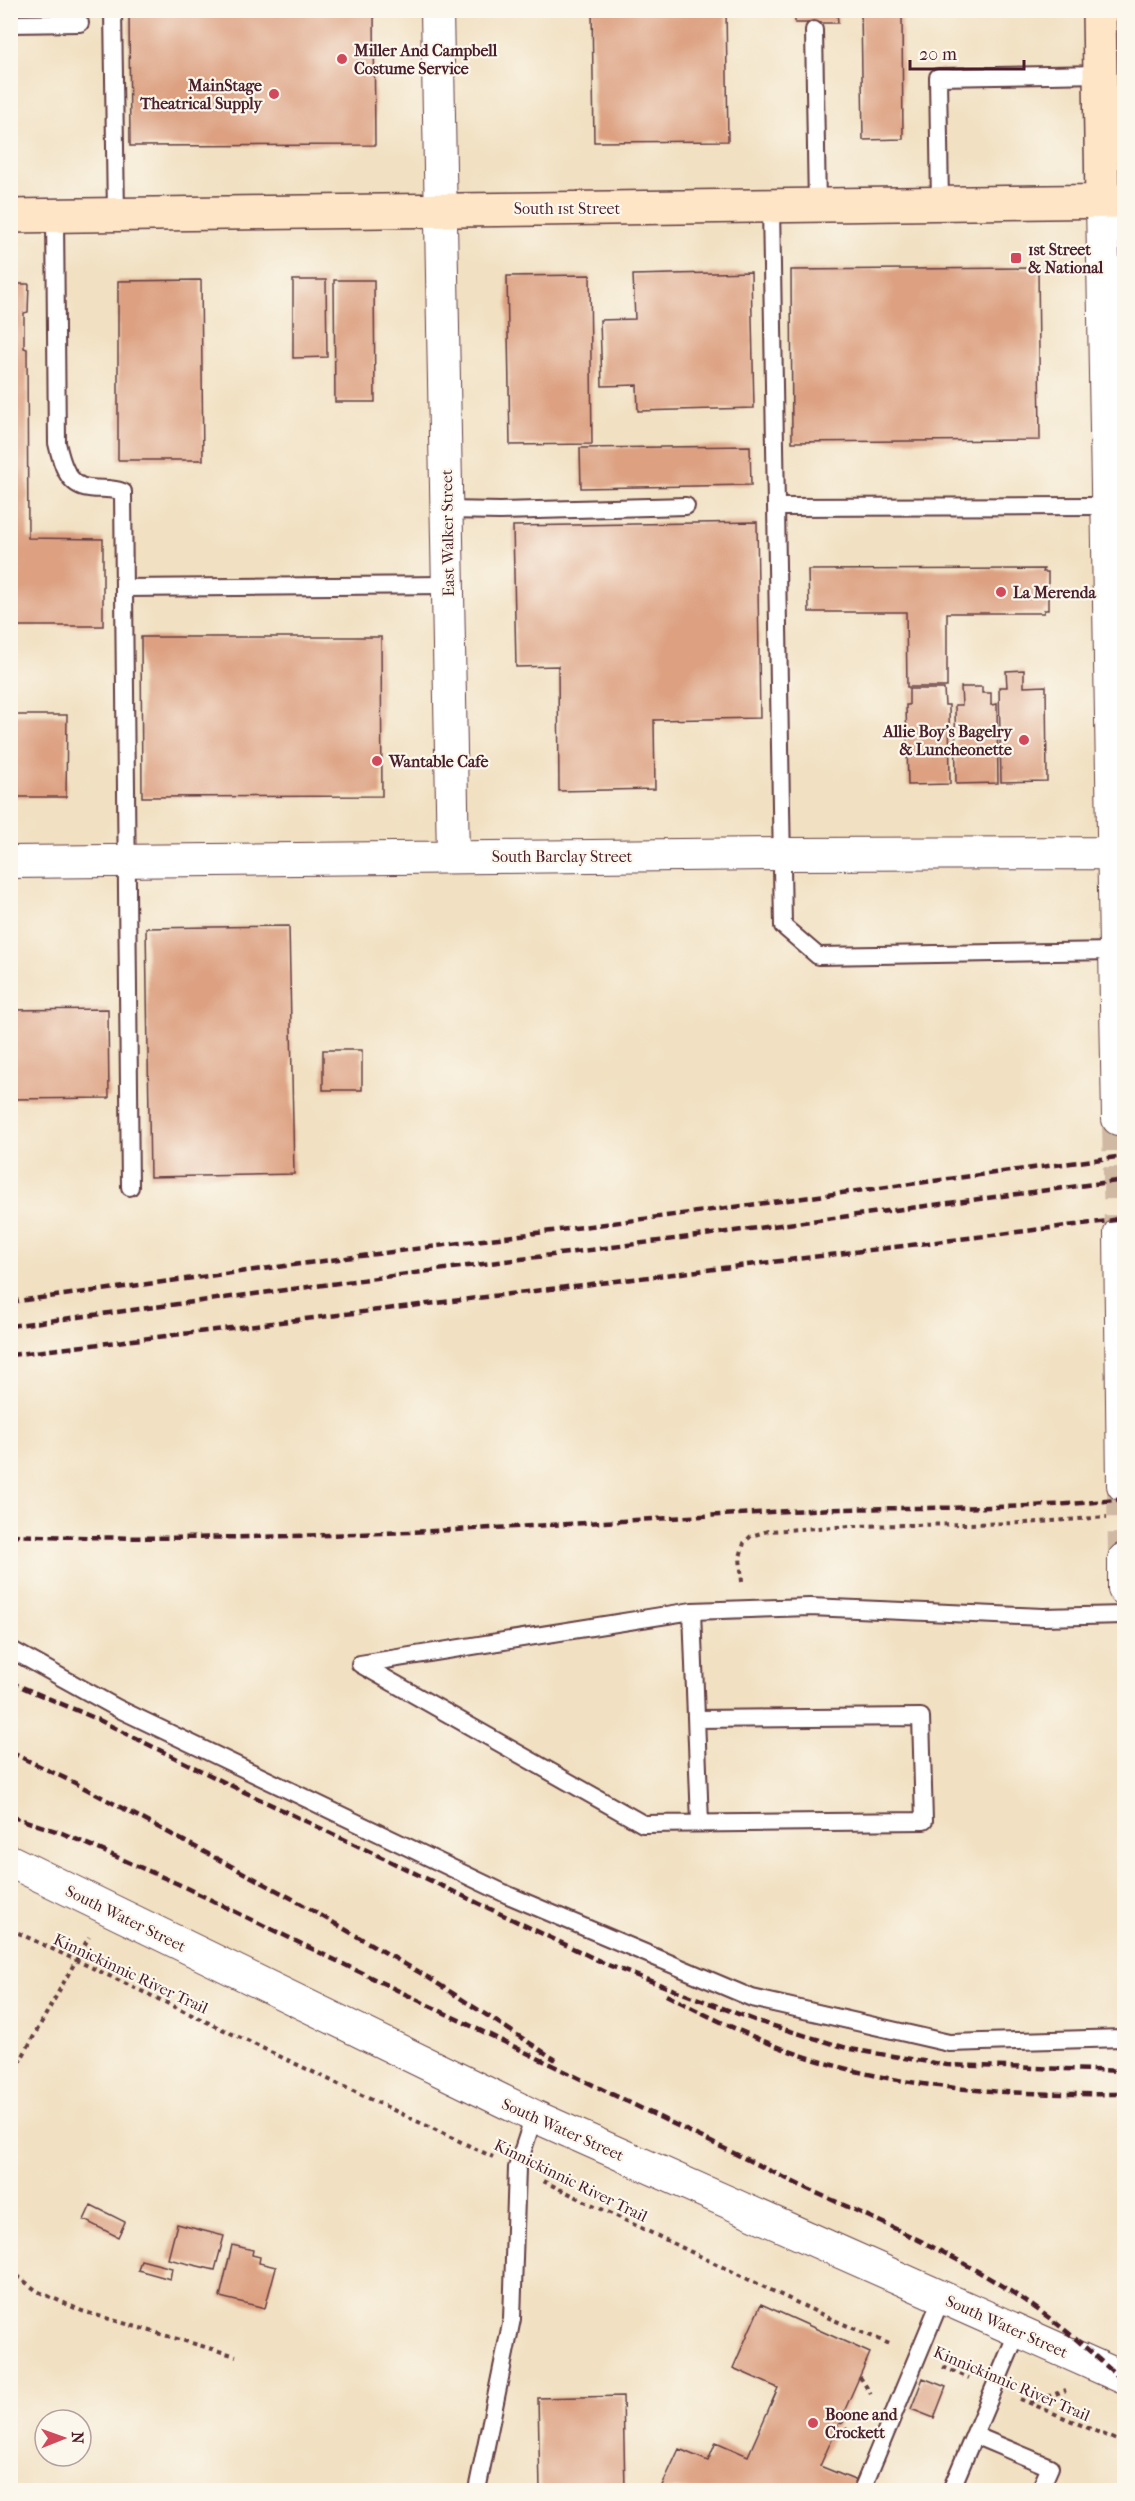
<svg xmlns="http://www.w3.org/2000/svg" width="1135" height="2501" viewBox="0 0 1135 2501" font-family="'IM FELL French Canon',serif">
	<rect width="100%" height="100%" fill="#fbf7ec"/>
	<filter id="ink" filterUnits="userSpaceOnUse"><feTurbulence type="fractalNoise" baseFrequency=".0167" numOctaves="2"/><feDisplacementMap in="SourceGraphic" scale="12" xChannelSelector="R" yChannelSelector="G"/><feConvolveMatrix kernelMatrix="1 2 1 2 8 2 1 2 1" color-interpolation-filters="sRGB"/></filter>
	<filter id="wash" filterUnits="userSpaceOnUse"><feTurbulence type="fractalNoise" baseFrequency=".008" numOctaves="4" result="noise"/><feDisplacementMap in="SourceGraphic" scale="24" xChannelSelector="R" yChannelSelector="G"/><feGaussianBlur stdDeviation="1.35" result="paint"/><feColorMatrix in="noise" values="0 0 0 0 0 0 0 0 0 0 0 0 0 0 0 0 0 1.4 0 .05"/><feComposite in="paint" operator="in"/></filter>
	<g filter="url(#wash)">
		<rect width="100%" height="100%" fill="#f1e0c1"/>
		<g id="blocks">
			<path fill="#dda182" d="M129,10H374L375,145L130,146Z
				M592,10H726L728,141L594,142Z
				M795,10H837L838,23H795Z
				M861,10H1034V15L902,16L903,139L863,140Z
				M1038,268L1040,440L792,442L791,270Z
				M751,272L754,408L638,411L637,385L602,386L600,320L635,319L633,275Z
				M590,275L592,444L510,445L507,276Z
				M201,280L203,460H118V281Z
				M293,280H326L327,357L293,358Z
				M334,280H374L375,402H335Z
				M10,284H29L28,312L24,313V348L27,349L28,538L103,539V626H10Z
				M750,446L751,485L581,488L580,448Z
				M757,522L760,718L654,720L655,789L559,791L558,666L516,667L513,526Z
				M1044,569L1043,572H1048V610H1044V613H947V687H907L906,612H809L808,570Z
				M141,637H381L382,796L142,797Z
				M1024,670V687L1046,686L1047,781L1001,782L999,687H1007L1006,671Z
				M961,687H982V693H991V705L997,704L998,783L956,784L955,705H962Z
				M909,689H944L945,705H949L950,784L908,785L906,705H909Z
				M10,715H67L66,797H10Z
				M289,926L294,1174L150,1177L146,928Z
				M108,1009L109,1098L10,1099V1010Z
				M323,1050H362V1090H323Z
				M91,2205L125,2222L118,2237L84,2220Z
				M177,2224L224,2236L215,2270L168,2259Z
				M232,2245L253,2250L252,2255L260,2257L259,2263L276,2267L265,2308L220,2297Z
				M141,2260L172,2268L170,2279L138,2270Z
				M761,2304L870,2353L820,2466L857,2481L852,2490H660L679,2449L708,2461L716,2442L748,2456L778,2388L733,2368Z
				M923,2378L946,2387L934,2418L911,2409Z
				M623,2396L625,2490H540L538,2398Z"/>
		</g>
	</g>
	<g filter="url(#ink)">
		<use href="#blocks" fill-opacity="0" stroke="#633c42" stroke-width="1.5"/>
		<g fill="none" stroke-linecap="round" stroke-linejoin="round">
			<path stroke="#d0b9a3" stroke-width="32" stroke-dasharray="32 16" stroke-linecap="butt" d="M1118,1119L1120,1233
				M1123,1485L1124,1559"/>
			<g stroke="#633c42" stroke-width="20">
				<path id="lane" d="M113,10L116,215
					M10,24L80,23
					M814,30L817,206
					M940,203L938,77L1100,74
					M771,206L783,926L818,956L1114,951
					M55,216L57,443C61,461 67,486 89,488C104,490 108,487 123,492L130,1187
					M776,507L1107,506
					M447,510L500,511L686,506
					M124,588L448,585
					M692,1611L700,1823
					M10,1649L117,1708L508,1895L752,1998L949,2043L1124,2038
					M696,1719L921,1717L924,1821L643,1824L360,1664L692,1611L810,1607L1043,1617L1124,1615
					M974,2435L1050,2467L1040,2490
					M477,2490L512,2319L517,2168L534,2116
					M862,2490L942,2297
					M951,2490L1018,2331"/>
			</g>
			<g stroke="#633c42" stroke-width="34">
				<path id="street" d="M437,10L453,857
					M1102,201L1118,1119
					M10,862L782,854L1113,853
					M1120,1233L1123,1485
					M1124,1559V1589
					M10,1861L534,2116L1124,2378"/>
			</g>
			<g stroke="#633c42" stroke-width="36">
				<path id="secondary" d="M1099,10L1102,201
					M10,216L1124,201"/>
			</g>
			<path stroke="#633c42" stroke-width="4" stroke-dasharray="4.5 4.5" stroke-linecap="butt" d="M742,1582L740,1557L744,1543L751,1536L768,1531L851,1526L1026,1523L1107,1517
				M10,1929L493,2157
				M10,2079L89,1937
				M543,2181L827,2317L892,2345
				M10,2270L37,2291L82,2311L236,2356
				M943,2367L969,2378
				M860,2377L871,2394
				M1020,2399L1124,2443
				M1030,2403L1066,2390
				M840,2420L854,2439"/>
			<use href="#lane" stroke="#fff" stroke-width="16"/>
			<use href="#street" stroke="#fff" stroke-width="32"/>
			<use href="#secondary" stroke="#fde5c5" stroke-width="33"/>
			<path stroke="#4a1f2b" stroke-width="4.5" stroke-dasharray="9 4.5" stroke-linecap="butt" d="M10,1302L1124,1156
				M10,1326L1124,1180
				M10,1355L1124,1219
				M10,1535C270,1545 529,1526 789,1511C900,1505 1013,1512 1124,1499
				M10,1682L97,1719L234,1787L608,1965L757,2021L850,2049L947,2065L1124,2071
				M10,1752L77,1784L291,1898L429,1978L556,2060
				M10,1816L62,1833L176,1883L812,2191C898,2229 986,2268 1061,2327C1083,2344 1103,2364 1124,2381
				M666,1995C718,2021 770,2047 826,2063C923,2092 1024,2095 1124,2094"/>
		</g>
	</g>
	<g fill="#d1495b" stroke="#fbf7ec" stroke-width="2">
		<circle cx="342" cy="59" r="6"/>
		<circle cx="274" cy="94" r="6"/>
		<rect x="1010" y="252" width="12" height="12" rx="3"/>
		<circle cx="1001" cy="592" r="6"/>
		<circle cx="1024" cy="740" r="6"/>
		<circle cx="377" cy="761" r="6"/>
		<circle cx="813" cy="2423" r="6"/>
	</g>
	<g text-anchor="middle" stroke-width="4.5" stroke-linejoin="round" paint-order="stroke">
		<g font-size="16" font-weight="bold" fill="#4a1f2b" stroke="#fbf7ec" text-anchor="start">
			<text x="354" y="56">Miller And Campbell<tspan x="354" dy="18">Costume Service</tspan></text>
			<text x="262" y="91" text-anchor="end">MainStage<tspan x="262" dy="18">Theatrical Supply</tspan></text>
			<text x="1028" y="255">1st Street<tspan x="1028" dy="18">&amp; National</tspan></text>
			<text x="1013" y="598">La Merenda</text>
			<text x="1012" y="737" text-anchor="end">Allie Boy's Bagelry<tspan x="1012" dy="18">&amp; Luncheonette</tspan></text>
			<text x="389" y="767">Wantable Cafe</text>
			<text x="825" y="2420">Boone and<tspan x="825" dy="18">Crockett</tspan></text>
		</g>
		<g font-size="16" fill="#4a1f2b" stroke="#fbf7ec">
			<text x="567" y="214">South 1st Street</text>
			<text transform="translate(447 533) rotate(-91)" y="6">East Walker Street</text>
			<text x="562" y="862">South Barclay Street</text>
			<text transform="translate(126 1918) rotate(26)" y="6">South Water Street</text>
			<text transform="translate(131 1973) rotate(25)" y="6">Kinnickinnic River Trail</text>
			<text transform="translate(563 2129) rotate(24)" y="6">South Water Street</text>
			<text transform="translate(571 2180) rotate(26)" y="6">Kinnickinnic River Trail</text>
			<text transform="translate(1007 2326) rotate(24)" y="6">South Water Street</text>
			<text transform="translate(1012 2383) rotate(23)" y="6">Kinnickinnic River Trail</text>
		</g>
	</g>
	<rect width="1135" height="2501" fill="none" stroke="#fbf7ec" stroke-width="36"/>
	<g transform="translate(63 2438) rotate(89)"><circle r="28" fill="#fbf7ec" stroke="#b4a19f" stroke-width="1.5"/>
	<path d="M0-4.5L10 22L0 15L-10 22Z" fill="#d1495b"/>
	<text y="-9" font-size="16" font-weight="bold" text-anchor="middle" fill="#4a1f2b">N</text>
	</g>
	<path d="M910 60v9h114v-9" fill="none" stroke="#4a1f2b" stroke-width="3"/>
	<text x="919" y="60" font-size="18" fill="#4a1f2b" stroke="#fbf7ec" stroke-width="4.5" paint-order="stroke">20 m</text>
</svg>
